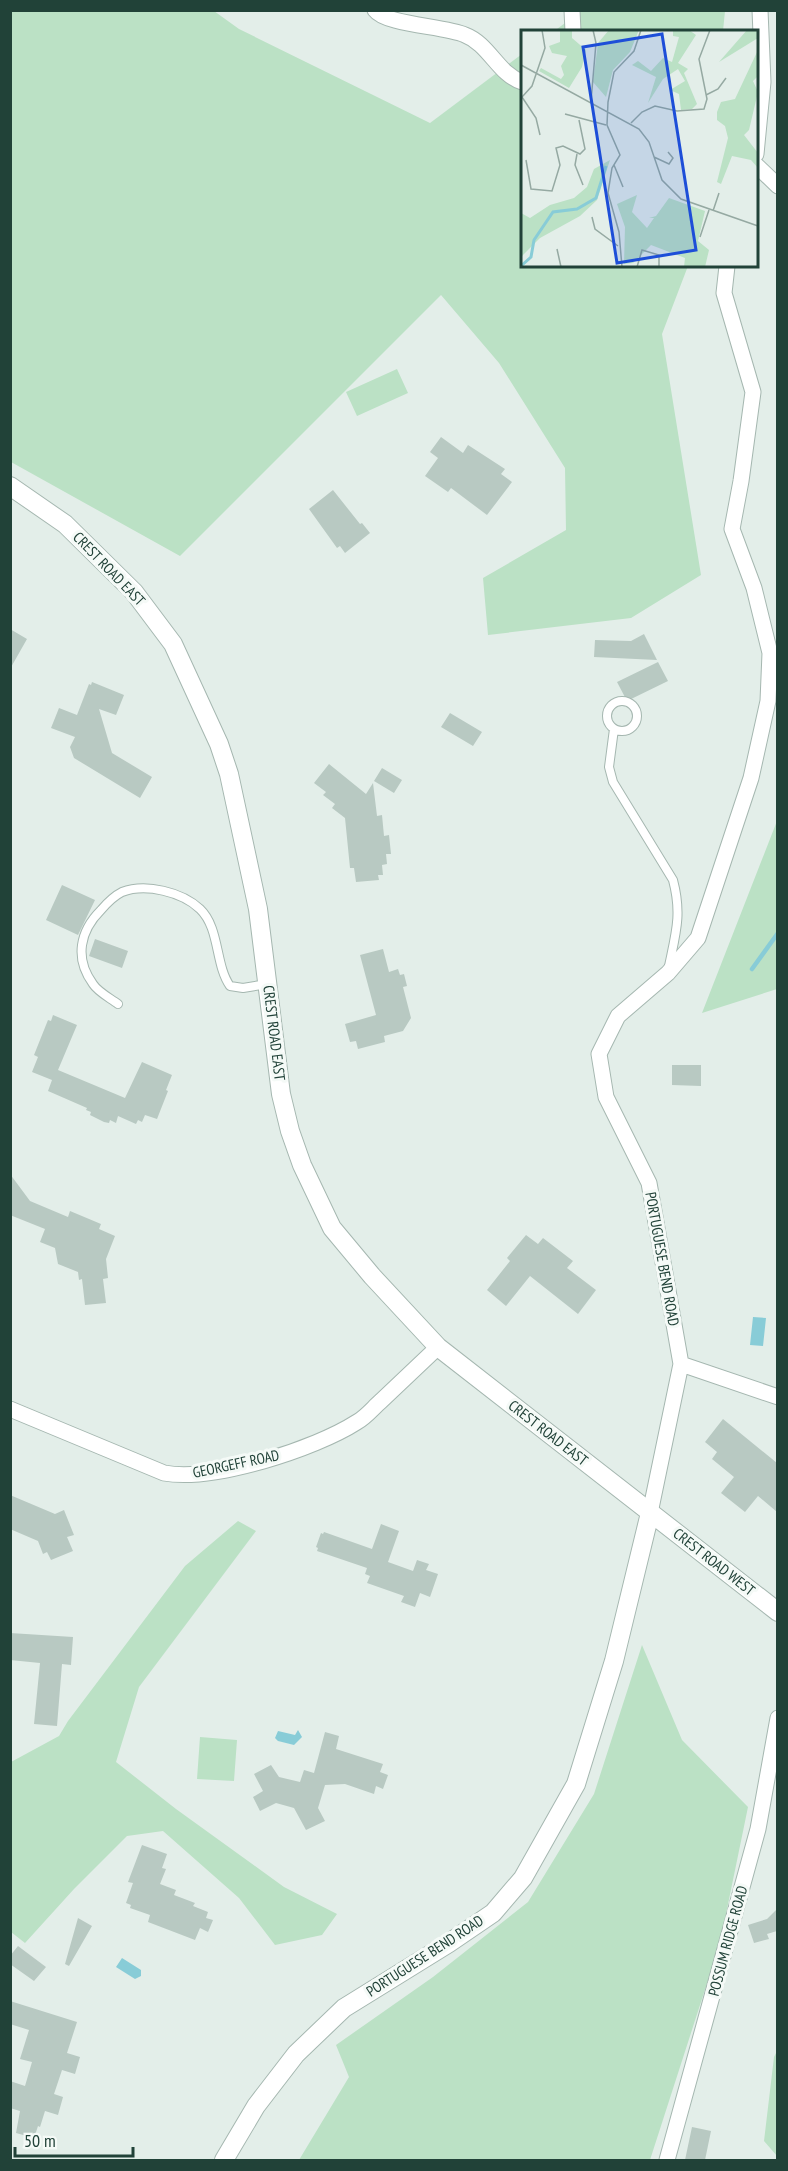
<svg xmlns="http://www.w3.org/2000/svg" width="788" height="2171" viewBox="0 0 788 2171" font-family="'PT Sans Narrow',sans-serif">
	<rect width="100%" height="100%" fill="#e3eee9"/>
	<path fill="#bbe1c5" d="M11,11H214L239,29L430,123L522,54V266H688L662,334L701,575L631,618L488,635L483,578L566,530L565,468L499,363L441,295L180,556L11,462Z
		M581,11H725L723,31L553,32Z
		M397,369L408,393L357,416L346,392Z
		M777,821V989L702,1013Z
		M238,1521L256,1531L139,1687L116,1762L176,1809L284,1887L337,1914L322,1935L275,1945L239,1898L163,1831L127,1836L74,1889L25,1943L11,1932V1762L59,1736L68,1721L185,1566Z
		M642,1645L682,1740L748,1807L720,1943L650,2160H299L349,2077L336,2045L433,1977L528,1902L594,1794Z
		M200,1737L237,1740L234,1781L197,1779Z
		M777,2051V2156L764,2141L774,2057Z"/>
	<path fill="#88ccd7" d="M753,1317L766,1318L763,1346L750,1345Z
		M298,1730L302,1737L294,1745L278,1741L275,1738L278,1731L295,1735Z
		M122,1958L141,1970V1976L135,1979L116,1967Z"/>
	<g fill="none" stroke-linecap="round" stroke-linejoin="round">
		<path stroke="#88ccd7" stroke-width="4.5" d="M752,969L778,933"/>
	</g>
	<path fill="#b8c9c2" d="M441,437L463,453L468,445L505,469L501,474L512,482L487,515L451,488L448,492L425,476L438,458L430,452Z
		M333,490L360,524L362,523L370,533L345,553L340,546L337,548L309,509Z
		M10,629L27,639L10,669Z
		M644,634L657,660L594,657L595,640L631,641Z
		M658,662L668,681L627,701L617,682Z
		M92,682L124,695L116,715L99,709L112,753L152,777L140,798L74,758L70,747L75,737L51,728L59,708L77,715L89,684L91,685Z
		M450,713L482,732L473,746L441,727Z
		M329,764L366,794L373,783L377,816L382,815L384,836L389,835L391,854H386L387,864L382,865L383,875H378L379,880L356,882L354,868H350L345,818L332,808L335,804L323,795L326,792L314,783Z
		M382,768L402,780L394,793L374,781Z
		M62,885L95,900L78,935L46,920Z
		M95,939L128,951L122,968L89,956Z
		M383,949L389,972L398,969L400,975L404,974L407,986L403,987L411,1018L403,1031L384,1036L385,1042L358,1049L356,1041L350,1042L345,1024L376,1015L360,955Z
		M53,1015L77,1025L58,1070L125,1098L142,1062L172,1075L166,1090L168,1091L157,1119L145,1115L142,1122L138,1120L136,1124L118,1116L116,1123L110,1120L109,1123L104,1122L90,1115L91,1112L86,1110L87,1108L48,1091L52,1080L32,1072L38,1057L34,1055L48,1020L51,1021Z
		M672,1065H701V1086L672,1085Z
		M10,1174L30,1201L68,1217L70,1211L101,1224L99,1229L115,1236L106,1259L108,1278L103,1279L106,1303L85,1305L82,1279L79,1280L78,1272L58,1264L55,1248L40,1242L45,1229L10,1215Z
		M526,1235L538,1244L543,1238L573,1261L567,1268L596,1290L578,1314L530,1276L506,1306L487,1290L510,1261L507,1258Z
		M723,1419L777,1463V1512L758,1496L745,1512L721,1493L734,1477L712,1459L717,1452L705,1442Z
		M10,1495L55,1514L64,1510L74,1535L67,1537L73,1551L51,1560L47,1552L43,1554L38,1541L10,1529Z
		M381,1524L399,1531L388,1562L413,1571L417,1560L429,1564L426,1570L438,1574L430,1597L420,1593L415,1607L401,1602L404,1596L367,1583L370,1576L365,1574L367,1568L317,1551L318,1548L316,1547L321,1533L323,1534L324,1532L372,1549Z
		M10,1633L73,1637L71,1665L62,1664L57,1726L34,1724L40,1663L10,1660Z
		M325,1732L339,1736L336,1749L383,1764L380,1772L388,1775L383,1789L376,1786L374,1794L345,1784L325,1785L318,1808L325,1821L306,1830L294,1808L276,1803L260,1811L253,1797L263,1791L254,1774L271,1765L279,1777L300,1782L304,1770L314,1773Z
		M142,1845L167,1854L162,1868L166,1869L160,1884L176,1890L174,1895L195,1903L193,1906L208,1912L206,1918L213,1920L208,1932L200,1928L195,1940L148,1922L150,1915L130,1908L131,1905L126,1903L133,1883L128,1882Z
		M777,1909V1931L767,1934L769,1939L754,1943L748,1925L767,1919Z
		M78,1918L92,1926L69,1966L65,1964Z
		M18,1946L46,1967L34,1981L10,1964V1956Z
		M10,2001L77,2022L67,2053L80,2057L75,2074L62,2070L54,2094L63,2097L58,2115L45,2111L40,2127L38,2126L34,2138L16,2133L20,2111L10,2108V2081L25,2086L32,2062L20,2059L29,2030L10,2024Z
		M692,2127L711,2131L705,2160H685Z"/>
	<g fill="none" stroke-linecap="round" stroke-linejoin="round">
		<g stroke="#a5b7b0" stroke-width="10">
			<path id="service" d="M607 716a15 15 0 1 1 30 0a15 15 0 1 1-30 0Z
				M614,729L609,767L613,782L673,880C682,914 676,932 669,966
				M118,1004C110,998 98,992 93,984C74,958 80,931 101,910C107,903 114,896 122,892C146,883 182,892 200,909C220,928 215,965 230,986L243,988L267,984"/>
		</g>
		<g stroke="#a5b7b0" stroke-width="17">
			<path id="minor" d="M375,10C386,25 445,26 465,35C489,44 498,74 522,82
				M572,10L573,32
				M756,154L763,82L760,10
				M756,165L778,186
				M681,1364L778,1397
				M10,1409L164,1473C213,1482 315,1449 357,1422C366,1417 373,1408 381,1401C400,1383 419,1365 438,1347
				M650,1513L681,1364L649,1183L606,1097L599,1054L618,1016L668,973L698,938L751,778L768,701L770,653L754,588L732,529L741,481L753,392L724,293L727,266
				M667,2160L758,1829L778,1718"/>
		</g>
		<g stroke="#a5b7b0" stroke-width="20">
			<path id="tertiary" d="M10,486L65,524L134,592L173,644L219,744L229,774L258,909L281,1094L290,1131L302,1165L332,1228L372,1276L438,1347L778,1612
				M224,2160L256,2106L296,2054L344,2008L449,1943L493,1913L523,1878L576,1784L614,1661L650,1513"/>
		</g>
		<use href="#service" stroke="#fff" stroke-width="8"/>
		<use href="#minor" stroke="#fff" stroke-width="15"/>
		<use href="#tertiary" stroke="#fff" stroke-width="18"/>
	</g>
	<g text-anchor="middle" stroke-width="6" stroke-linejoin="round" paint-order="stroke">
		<g font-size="15" fill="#214238" stroke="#f5faf7">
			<text transform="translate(109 569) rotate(46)" y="5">CREST ROAD EAST</text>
			<text transform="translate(274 1033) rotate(83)" y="5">CREST ROAD EAST</text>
			<text transform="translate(662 1259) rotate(80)" y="5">PORTUGUESE BEND ROAD</text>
			<text transform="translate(548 1433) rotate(38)" y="5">CREST ROAD EAST</text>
			<text transform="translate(236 1464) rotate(-12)" y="5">GEORGEFF ROAD</text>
			<text transform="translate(714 1562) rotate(38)" y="5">CREST ROAD WEST</text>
			<text transform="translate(728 1941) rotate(-75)" y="5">POSSUM RIDGE ROAD</text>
			<text transform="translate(425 1956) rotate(-33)" y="5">PORTUGUESE BEND ROAD</text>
		</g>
	</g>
	<g transform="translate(521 30)">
		<rect width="237" height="237" fill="#e3eee9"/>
		<path d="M39,0H51V8L65,20L61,37L48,58L18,41L20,38L40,49L43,45L40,36L46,26L31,23L28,16L39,12ZM88,0H118L109,22L92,40L85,67L72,52L77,13ZM152,0H168L175,5L157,33L167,39L163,43L176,74L171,79L160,80L158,64L149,60L164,51L157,39L142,49L127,73L135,47L111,35L117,31L130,41L142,28L151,32L158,7L152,6ZM226,0H237V8L198,32ZM237,20V46L232,51L237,62L228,100L223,105L237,123V138L230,130L211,126L200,154L196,152L207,108L204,96L196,90V82L200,72L214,69ZM89,130L76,170L59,186L19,208L0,227V183L9,188L29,175L53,168L66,157L73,139ZM116,165L111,182L126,198L133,188H128L135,186L148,168L184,181L177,211L188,220L184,237H163L164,228L130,215L112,233L103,234L104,197L96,174Z" fill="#bbe1c5"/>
		<path fill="none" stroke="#88ccd7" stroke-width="3" d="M0,236L10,227L13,210L32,182L56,179L75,168L85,136"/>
		<path fill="none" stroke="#95a9a2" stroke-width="1.5" d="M0,35L118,99L128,112L141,150L160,169L237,196M185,65L197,59L205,48M70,71L75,13L72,0M44,84L85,95M110,93L121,82L134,76L156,81L183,79L186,69L178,29L189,0M19,105L15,88L1,67L11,56L24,18L21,0M56,124L54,135L62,155M133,127L148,134L152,128L147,122M5,130L10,159L31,161L39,135L35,118L42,116L59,124L64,119L58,90M93,135L102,157M192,181L198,163M71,187L74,199L97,216M179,207L188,180M36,219L40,237M101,237L98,202L87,163L91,138L99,125L86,95L87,72L93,42L113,21L120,0M116,237L121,220L138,225V237"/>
		<path fill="#1d4ed8" fill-opacity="0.15" stroke="#1d4ed8" stroke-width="3" d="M141,4L175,220L96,233L62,17Z"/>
		<rect width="237" height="237" fill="none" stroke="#214238" stroke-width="3"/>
	</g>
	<rect width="788" height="2171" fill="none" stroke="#214238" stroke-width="24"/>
	<path d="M15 2147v9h118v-9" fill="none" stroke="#214238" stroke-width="3"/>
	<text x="24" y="2147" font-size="18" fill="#214238" stroke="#f5faf7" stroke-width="4.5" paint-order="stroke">50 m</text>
</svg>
